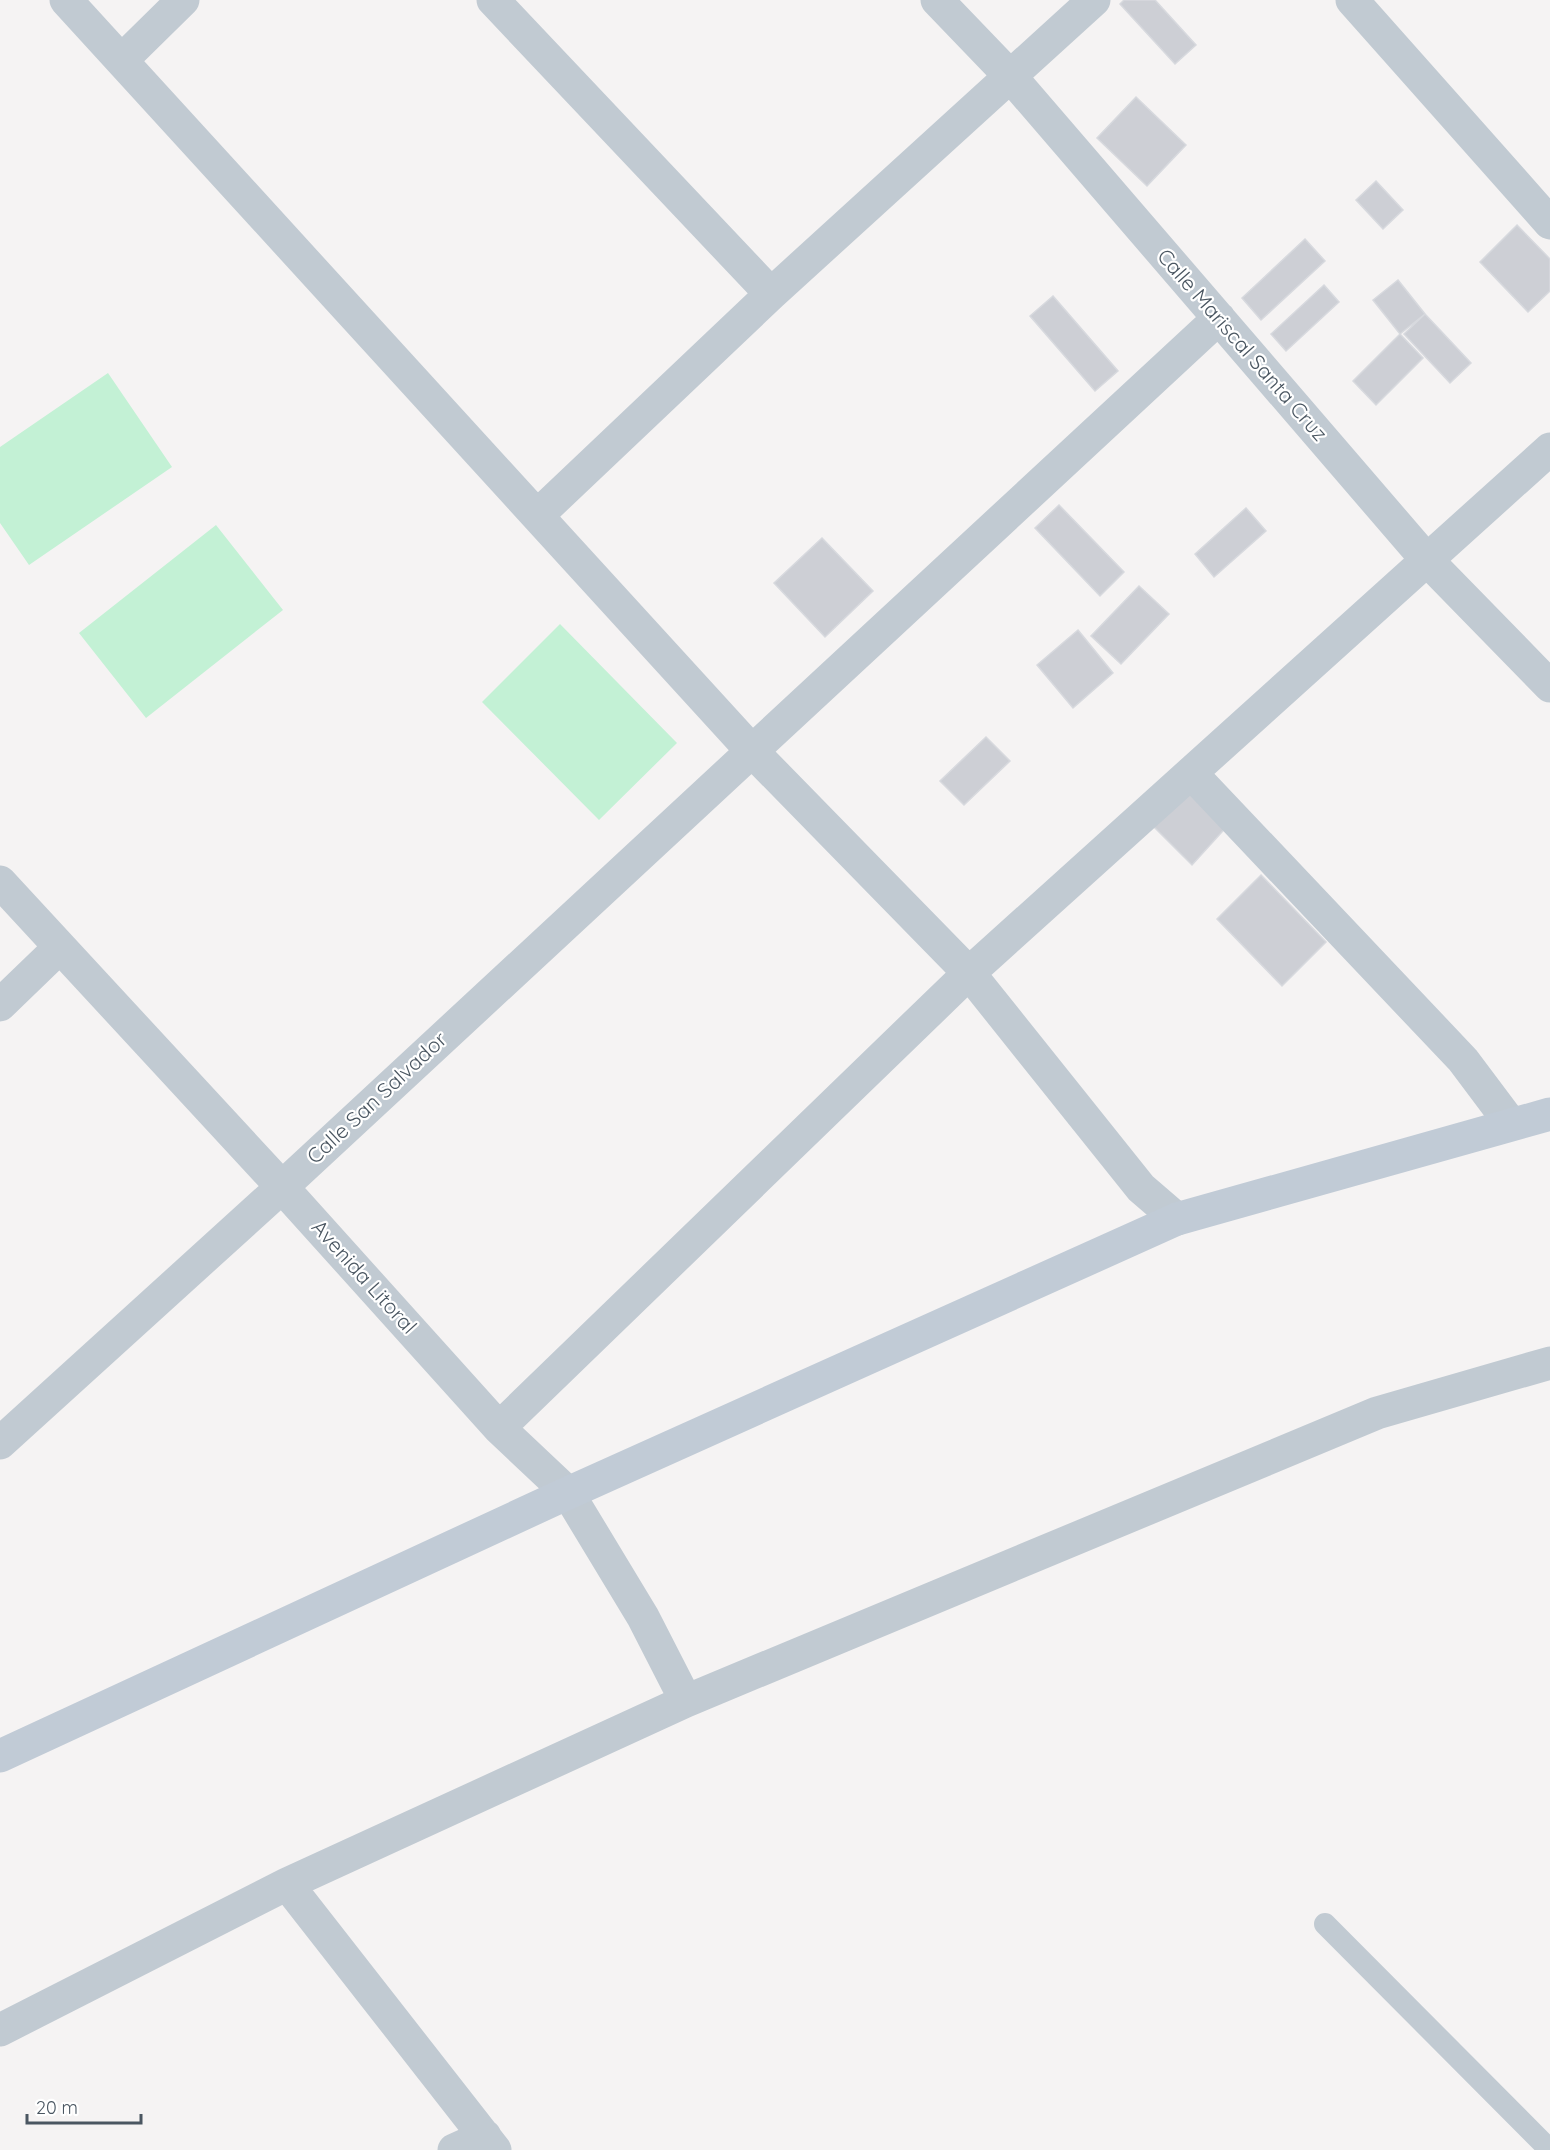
<svg xmlns="http://www.w3.org/2000/svg" width="1550" height="2150" viewBox="0 0 1550 2150" font-family="Quicksand,sans-serif">
	<rect width="100%" height="100%" fill="#f5f3f3"/>
	<path fill="#c3f1d5" d="M108,373L172,467L29,565L0,523V447Z
		M216,525L283,610L146,718L79,633Z
		M560,624L677,743L599,820L482,702Z"/>
	<path fill="#cdcfd5" stroke="#d7d9de" stroke-width="1.5" d="M1124,0H1155L1196,45L1175,64L1120,4Z
		M1136,97L1186,145L1147,186L1097,138Z
		M1376,181L1403,210L1383,229L1356,200Z
		M1517,225L1550,259V291L1528,312L1480,262Z
		M1305,239L1325,261L1261,320L1242,298Z
		M1398,280L1425,314L1400,334L1373,300Z
		M1324,285L1339,302L1286,351L1271,334Z
		M1053,296L1118,371L1095,391L1030,316Z
		M1425,314L1471,363L1450,383L1404,334Z
		M1400,334L1423,358L1376,405L1353,381Z
		M1059,505L1124,572L1100,596L1035,528Z
		M1246,508L1266,531L1214,577L1195,554Z
		M822,538L873,591L825,637L774,583Z
		M1139,586L1169,614L1121,664L1091,636Z
		M1078,630L1113,673L1073,708L1037,665Z
		M986,737L1010,761L964,805L940,781Z
		M1195,778L1231,822L1192,865L1150,823Z
		M1261,875L1326,942L1282,986L1217,919Z"/>
	<g fill="none" stroke-linecap="round" stroke-linejoin="round">
		<path stroke="#c1cad2" stroke-width="22" d="M1325,1924L1550,2150"/>
		<path stroke="#c1cad2" stroke-width="33" d="M66,0L751,750L969,973L1141,1188L1177,1219
			M493,0L771,294
			M937,0L1011,77L1426,559L1550,686
			M1352,0L1550,223
			M122,60L183,0
			M538,515L771,294L1094,0
			M1192,774L1463,1060L1511,1124
			M0,882L282,1187L499,1428L568,1493L643,1617L686,1701
			M0,1005L60,947
			M499,1428L969,973L1550,449
			M0,1443L282,1187L1219,318
			M287,1884L495,2150
			M0,2030L287,1884L686,1701L1377,1413L1550,1363
			M454,2150L485,2136"/>
		<path stroke="#c1cbd6" stroke-width="33" d="M0,1756L568,1493L1177,1219L1550,1114"/>
	</g>
	<g text-anchor="middle" stroke-width="4.5" stroke-linejoin="round" paint-order="stroke">
		<g font-size="21" fill="#4a5661" stroke="#fff">
			<text transform="translate(1242 345) rotate(49)" y="7">Calle Mariscal Santa Cruz</text>
			<text transform="translate(377 1098) rotate(-43)" y="7">Calle San Salvador</text>
			<text transform="translate(364 1277) rotate(48)" y="7">Avenida Litoral</text>
		</g>
	</g>
	<path d="M27 2114v9h114v-9" fill="none" stroke="#4a5661" stroke-width="3"/>
	<text x="36" y="2114" font-size="18" fill="#4a5661" stroke="#ffffff" stroke-width="4.5" paint-order="stroke">20 m</text>
</svg>
